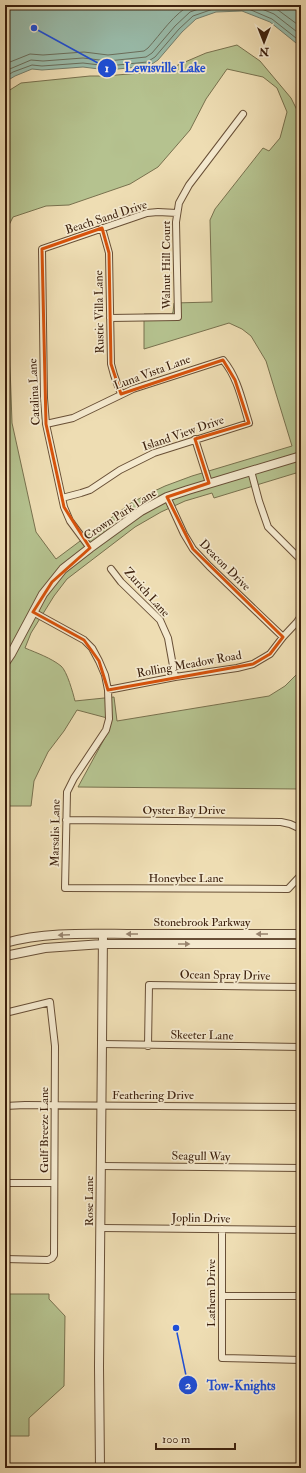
<svg xmlns="http://www.w3.org/2000/svg" width="306" height="1473" viewBox="0 0 306 1473" font-family="'IM FELL Double Pica',serif">
	<rect width="100%" height="100%" fill="#eeddb3"/>
	<filter id="stains"><feTurbulence type="fractalNoise" baseFrequency=".005" numOctaves="4"/><feColorMatrix values="0 0 0 0 .2 0 0 0 0 .09 0 0 0 0 .02 0 0 0 .5 -.17"/></filter>
	<radialGradient id="worn" r=".72"><stop offset=".6" stop-color="#630" stop-opacity="0"/><stop offset="1" stop-color="#630" stop-opacity=".3"/></radialGradient>
	<path fill="#b5c28f" stroke="#78714e" d="M237,45L260,61L291,98L301,118V490L296,473L214,498L212,493L185,501L161,512L135,527L67,579L54,596L31,633L25,648C37,653 51,658 61,666C67,671 73,693 75,701L114,697L117,721L269,696L285,686L301,670V789L78,787L108,732L111,719L77,710L64,731L48,752L34,781L31,806H5V266L9,281L10,366L12,423L36,532L56,559L131,503L148,494L165,486L192,476L292,446L266,361L251,336L242,329L229,323L144,349V314H172L173,312L174,303L212,302L210,220L215,209L263,148L269,151L280,138L287,112L277,88L263,77L227,69L206,99L190,130L158,167L130,184L69,205L46,206L13,217L5,233V93L21,83L90,76H105L164,71L206,53Z
		M5,1294H49V1299L65,1316L64,1386L29,1418V1436H5Z"/>
	<path fill="#99bcab" stroke="#747e6c" d="M5,5H301V47L270,22L242,11L216,12L196,19L182,32L158,60L149,66L107,70L83,67L42,70L32,69L15,76L5,82Z"/>
	<g fill="none" stroke-linecap="round" stroke-linejoin="round">
		<path stroke="#6a6e5c" stroke-width="1" d="M252,5L274,14L301,35
			M267,5L278,10L301,27
			M5,64L30,54L43,55L84,52L108,55L144,51L148,48C160,35 175,12 191,5
			M5,71L31,60L43,61L83,58L108,61L146,57L152,53L175,26L190,12L210,5
			M5,77L13,72L32,65L42,66L83,63L108,66L147,62L155,57L179,29L193,16L216,8L244,7L272,19L301,42"/>
		<g stroke="#684f36" stroke-width="8">
			<path id="minor" d="M102,228L109,253L111,364L114,375L121,394
				M110,318L178,317L176,222L179,203L189,185L243,114
				M46,424L73,418L133,389L223,360C238,378 242,401 249,423L154,453L120,470L90,490L81,493L62,498
				M195,439L209,483
				M251,471L259,501L268,527L301,560
				M167,497L184,534L193,549L209,566L283,637
				M90,548L70,521L64,507L46,424L44,398L42,249L147,213L158,212L177,213
				M111,569L121,582L160,620L168,638L175,677
				M33,612L84,640L92,648L99,661L105,675L108,690L109,719L106,730L74,778L67,792L65,888L288,889L301,875
				M108,690L175,677L237,668L253,664L270,654L283,637L297,622L301,616
				M66,820L281,822L290,824L301,829
				M5,1013L50,1002L55,1046L54,1255L52,1258L48,1260L5,1259
				M102,1044L301,1047
				M148,1046L149,985L301,987
				M5,1106L25,1105L301,1107
				M101,1166L301,1168
				M6,1183H54
				M101,1228L301,1230
				M222,1229V1358L301,1360
				M223,1296H301"/>
		</g>
		<g stroke="#684f36" stroke-width="10">
			<path id="tertiary" d="M5,663L11,654L43,594L63,569L90,548L141,511L167,497L188,490L301,456
				M5,943C47,931 93,934 136,934C191,934 246,934 301,934
				M5,956L45,948L103,944H301
				M100,1468L99,1367L103,934"/>
		</g>
		<use href="#minor" stroke="#f4e9ce" stroke-width="6"/>
		<use href="#tertiary" stroke="#f4e9ce" stroke-width="8"/>
	</g>
	<defs><path id="oneway-solid" d="M-6-.8H1V-3.2L6.5 0L1 3.2V.8H-6Z"/></defs>
	<g fill="#98846e">
		<use href="#oneway-solid" transform="translate(132 934) rotate(-180)"/>
		<use href="#oneway-solid" transform="translate(262 934) rotate(-180)"/>
		<use href="#oneway-solid" transform="translate(64 935) rotate(178)"/>
		<use href="#oneway-solid" transform="translate(184 944)"/>
	</g>
	<path fill="none" stroke="#d7530c" stroke-width="3" stroke-linejoin="round" d="M102,228L109,253L111,364L121,394L223,360L235,380L249,423L195,439L209,483L167,497L193,549L283,637L270,654L253,664L108,690L99,661L84,640L33,612L52,582L90,548L64,507L46,424L42,249Z"/>
	<g text-anchor="middle" stroke-width="3.5" stroke-linejoin="round" paint-order="stroke">
		<g font-size="12" fill="#3c200d" stroke="#f4e9ce">
			<text transform="translate(106 217) rotate(-18)" y="4">Beach Sand Drive</text>
			<text transform="translate(166 265) rotate(-90)" y="4">Walnut Hill Court</text>
			<text transform="translate(99 312) rotate(-91)" y="4">Rustic Villa Lane</text>
			<text transform="translate(152 372) rotate(-20)" y="4">Luna Vista Lane</text>
			<text transform="translate(34 392) rotate(-93)" y="4">Catalina Lane</text>
			<text transform="translate(183 433) rotate(-19)" y="4">Island View Drive</text>
			<text transform="translate(120 514) rotate(-33)" y="4">Crown Park Lane</text>
			<text transform="translate(225 565) rotate(45)" y="4">Deacon Drive</text>
			<text transform="translate(147 592) rotate(48)" y="4">Zurich Lane</text>
			<text transform="translate(189 664) rotate(-10)" y="4">Rolling Meadow Road</text>
			<text x="184" y="814">Oyster Bay Drive</text>
			<text transform="translate(55 833) rotate(-89)" y="4">Marsalis Lane</text>
			<text x="186" y="882">Honeybee Lane</text>
			<text x="202" y="926">Stonebrook Parkway</text>
			<text transform="translate(225 975) rotate(1)" y="4">Ocean Spray Drive</text>
			<text transform="translate(202 1035) rotate(1)" y="4">Skeeter Lane</text>
			<text x="153" y="1099">Feathering Drive</text>
			<text transform="translate(44 1130) rotate(-90)" y="4">Gulf Breeze Lane</text>
			<text transform="translate(201 1156) rotate(1)" y="4">Seagull Way</text>
			<text transform="translate(89 1201) rotate(-90)" y="4">Rose Lane</text>
			<text transform="translate(201 1218) rotate(1)" y="4">Joplin Drive</text>
			<text transform="translate(211 1293) rotate(-90)" y="4">Lathem Drive</text>
		</g>
	</g>
	<path fill="none" stroke="#1d4ed8" stroke-width="1.5" d="M34 28L107 68M176 1328L188 1385"/>
	<g fill="#1d4ed8" stroke="#f4e9ce" stroke-width="1.5">
		<circle cx="34" cy="28" r="4"/>
		<circle cx="176" cy="1328" r="4"/>
		<circle cx="107" cy="68" r="10"/>
		<circle cx="188" cy="1385" r="10"/>
	</g>
	<g font-size="12" text-anchor="middle" font-weight="bold" fill="#fff">
		<text x="107" y="72">1</text>
		<text x="188" y="1389">2</text>
	</g>
	<g font-size="13" text-anchor="middle" font-weight="bold" fill="#1d4ed8" stroke="#f4e9ce" stroke-width="3.5" stroke-linejoin="round" paint-order="stroke">
		<text x="165" y="72">Lewisville Lake</text>
		<text x="241" y="1390">Tow-Knights</text>
	</g>
	<rect width="306" height="1473" fill="none" stroke="#eeddb3" stroke-width="20"/>
	<rect x="6" y="6" width="294" height="1461" fill="none" stroke="#3c200d" stroke-width="2"/>
	<rect x="10" y="10" width="286" height="1453" fill="none" stroke="#3c200d"/>
	<g transform="translate(264 42) rotate(180)" stroke="#f4e9ce" stroke-width="3" paint-order="stroke">
	<path d="M0-3L7 15L0 10L-7 15Z" fill="#3c200d"/>
	<text y="-6" font-size="11" font-weight="bold" text-anchor="middle" fill="#3c200d">N</text>
	</g>
	<path d="M156 1443v6h79v-6" fill="none" stroke="#3c200d" stroke-width="2"/>
	<text x="162" y="1443" font-size="12" fill="#3c200d" stroke="#f4e9ce" stroke-width="3" paint-order="stroke">100 m</text>
	<rect width="100%" height="100%" filter="url(#stains)"/>
	<rect width="100%" height="100%" fill="url(#worn)"/>
</svg>
